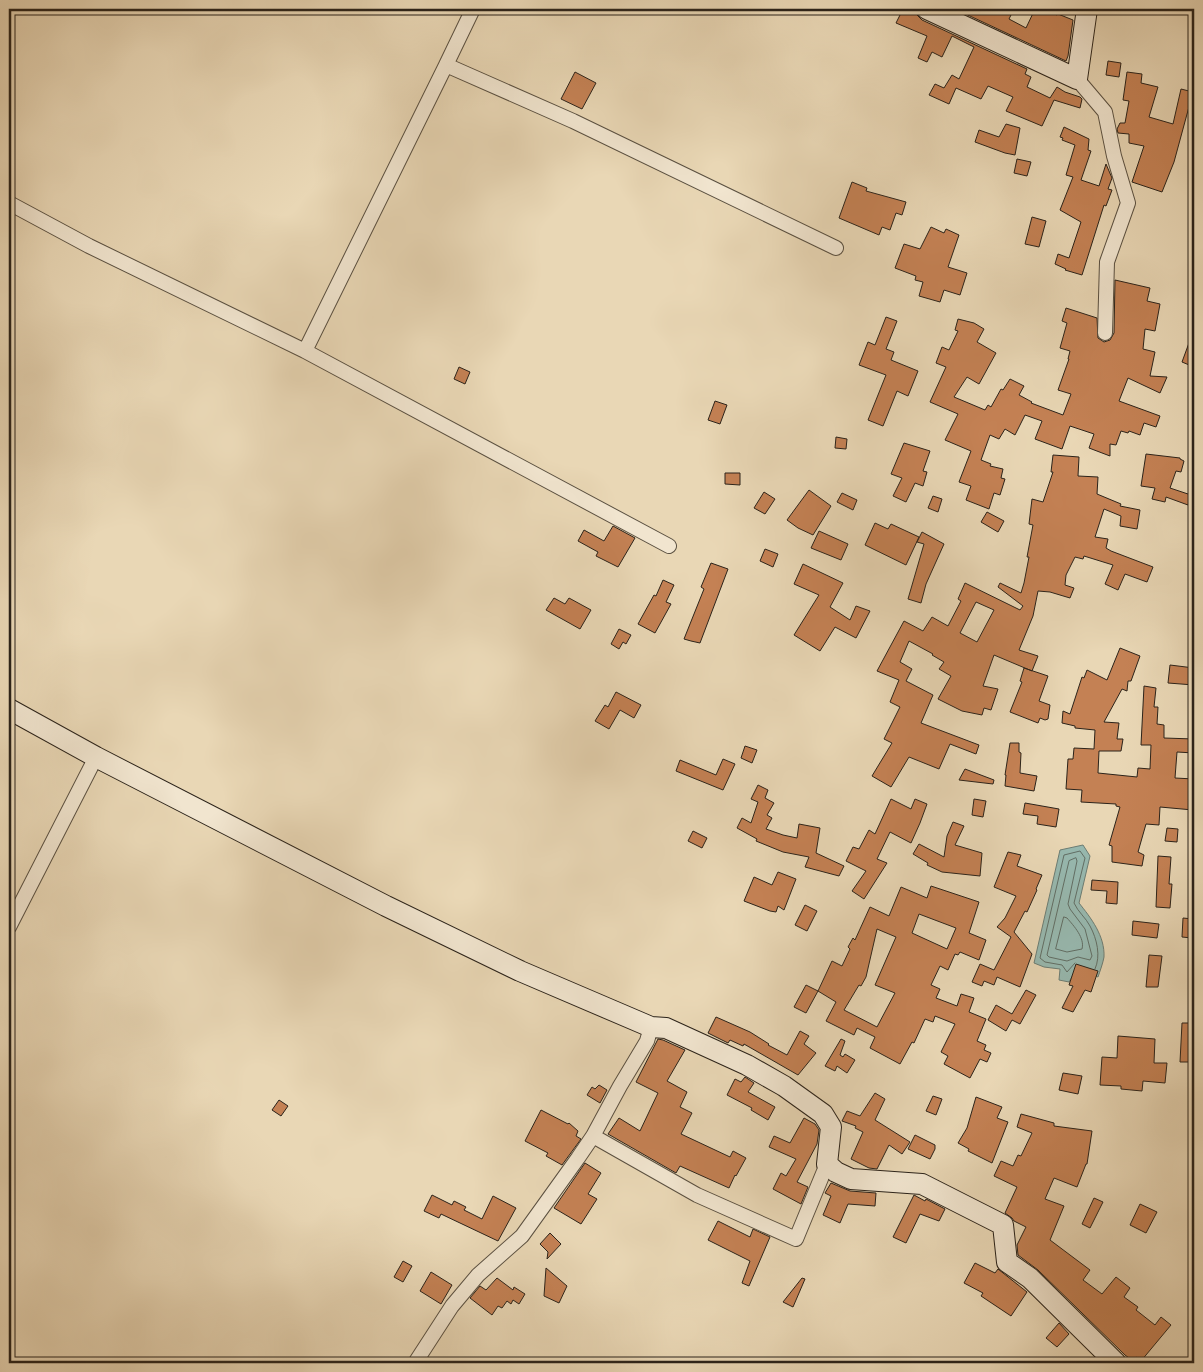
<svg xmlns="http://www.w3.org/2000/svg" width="1203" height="1372" viewBox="0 0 1203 1372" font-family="'Gentium Book Plus',serif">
	<rect width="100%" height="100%" fill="#e9d7b5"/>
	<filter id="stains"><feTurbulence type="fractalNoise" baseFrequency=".004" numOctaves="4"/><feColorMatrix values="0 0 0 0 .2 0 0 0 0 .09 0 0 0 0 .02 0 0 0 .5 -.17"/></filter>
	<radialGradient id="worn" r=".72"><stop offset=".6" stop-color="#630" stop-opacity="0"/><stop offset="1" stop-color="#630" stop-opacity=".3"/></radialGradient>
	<path fill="#97b9b0" stroke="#6c7d74" d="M1083,845L1090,856L1079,903C1091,918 1105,936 1104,957C1103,963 1100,971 1098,977L1077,968L1069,982L1059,980L1060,969L1044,967L1034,963L1060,850Z"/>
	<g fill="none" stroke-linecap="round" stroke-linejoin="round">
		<path stroke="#616e65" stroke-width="1" d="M1076,858L1077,861L1068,904L1070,909L1085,929L1092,956L1090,960L1078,957L1067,961L1049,957L1047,955L1069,861Z
			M1064,917L1067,918C1074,926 1085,938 1082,949L1067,952L1056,949Z
			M1075,963L1067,972L1062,965L1045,962L1040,958L1064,855L1080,851L1085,858L1074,903C1078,912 1086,918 1090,926C1097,939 1101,956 1095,969"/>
	</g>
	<path fill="#c48154" stroke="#2b231a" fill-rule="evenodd" d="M903,9H915L917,15L922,20L1027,69L1025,74L1031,77L1027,87L1050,98L1057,87L1065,92L1080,97L1082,99L1080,108L1054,100L1042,126L1006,111L1013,97L988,86L981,99L956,88L949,104L929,95L935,84L944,88L952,75L959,79L974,47L952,36L942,57L932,52L927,62L918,58L927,36L896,23Z
		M955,9H1014L1009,19L1026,28L1035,9H1044L1057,15L1058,14L1073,20L1068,56L1066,61Z
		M1108,61L1121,63L1119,77L1106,75Z
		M575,72L596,83L582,109L561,99Z
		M1127,72L1142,74L1141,83L1158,87L1149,117L1173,124L1181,89L1193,92L1174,162L1162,192L1132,182L1144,146L1129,143V134L1118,133L1117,129L1120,123H1125L1129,101L1123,100Z
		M1006,124L1020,128L1015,155L1005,153L975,142L979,130L999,137Z
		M1064,127L1089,139L1088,150L1091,151L1081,180L1099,186L1106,164L1112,178L1108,189L1112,190L1106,206L1104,205L1082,275L1065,270L1066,269L1055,264L1058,254L1069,258L1081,222L1060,210L1073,177L1066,175L1075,145L1062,140L1063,138L1060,137Z
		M1017,159L1031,162L1027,176L1014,173Z
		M852,182L867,188L866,191L906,202L902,215L896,213L890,230L882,227L879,235L839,218Z
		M1032,217L1046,221L1039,247L1025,244Z
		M931,227L944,233L946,229L959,235L948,267L967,273L960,295L944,290L940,302L919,296L923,282L915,280L916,276L895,268L904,244L920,249Z
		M1115,280L1150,288L1147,301L1160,304L1155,331L1145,329L1143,349L1155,352L1150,376L1167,377L1160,393L1128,378L1119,401L1160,416L1156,427L1144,423L1140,435L1129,431L1128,433L1121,431L1116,445L1110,444V456L1089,448L1094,434L1070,426L1062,449L1035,439L1042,421L1025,415L1015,435L1005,429L999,439L990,435L981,460L991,464L990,466L1003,469L1001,478L1005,479L1000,495L994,493L989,509L966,500L971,486L959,482L971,451L945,440L958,414L930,402L946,367L936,363L942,347L949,350L958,331L955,330L958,319L974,323L984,329L977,342L996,353L979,384L967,377L954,397L985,410L988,405L991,407L1001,389L1003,390L1010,379L1024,386L1019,395L1032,402L1031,403L1063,415L1071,394L1058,390L1069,359H1068L1070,351L1060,348L1067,323L1062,321L1066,308L1097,318L1098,338L1104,342L1110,340L1114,333Z
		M886,317L897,321L886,349L894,352L891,360L918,371L908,396L897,391L883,426L868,420L886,375L859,365L868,342L875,345Z
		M1193,332H1194V367L1182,362Z
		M459,367L470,372L465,384L454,379Z
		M715,401L727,405L720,424L708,420Z
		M836,437L847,439L846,449L835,448Z
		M904,443L930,451L923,471L927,472L923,486L915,483L906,502L893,496L902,478L891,474Z
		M1146,454L1180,458V459L1184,461L1181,472L1176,471L1170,488L1191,495L1188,505L1166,497L1165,502L1152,499L1155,488L1141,486Z
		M1053,455L1079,457L1078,476L1098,477L1097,494L1121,504L1120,506L1140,510L1137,529L1120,526L1121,516L1104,509L1095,537L1108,539L1106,548L1111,551L1153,567L1147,582L1125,574L1118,590L1105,584L1113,565L1084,556L1083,559L1075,557L1066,575L1065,585L1074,588L1070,598L1050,592L1038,591L1033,616L1019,650L1038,656L1032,671L994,655L983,686L998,689L991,710L984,708L982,715L962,711L938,699L951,676L939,669L944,662L932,655L933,654L909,641L900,662L912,669L906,681L933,695L921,723L979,745L976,754L950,744L939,769L909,757L891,787L872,776L892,743L884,739L900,707L890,702L899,680L877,671L904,621L923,631L932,617L948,626L961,601L958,599L965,583L1020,610L1023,606L998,587L1000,583L1021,593L1024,583L1029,557H1027L1033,525L1029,524L1032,499L1043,502L1053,472H1051ZM976,602L994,610L977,642L960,633Z
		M725,473H740V485L725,484Z
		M809,490L831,506L813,535L798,528L787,520Z
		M764,492L775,499L765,514L754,508Z
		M842,493L857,500L853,510L837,502Z
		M933,496L942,499L938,512L928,508Z
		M987,512L1004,521L998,532L981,522Z
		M875,523L888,529L891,524L919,537L906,565L865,545Z
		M613,526L635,538L618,567L596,556L598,552L578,541L584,530L604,541Z
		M819,531L848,544L841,560L811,548Z
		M922,532L944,544L926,584L921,603L908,599L924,544L917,542Z
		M765,549L778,554L773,567L760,561Z
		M711,563L728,569L700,643L691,641L684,639L704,589L701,587Z
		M803,564L843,583L830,607L850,620L856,606L870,611L856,638L835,627L820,651L794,635L819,595L794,584Z
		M663,580L674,585L666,602L671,604L655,633L638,624L654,595L656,596Z
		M554,598L565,604L569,598L591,610L580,629L546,610Z
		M619,629L631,635L626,644L623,642L619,649L611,644Z
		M1120,648L1140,656L1131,681H1128L1127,691L1122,689L1104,722L1119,723L1117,739H1123L1121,751H1099L1098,773L1137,777L1138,768L1150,769L1151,745H1141L1144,686L1156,688L1154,707H1158L1157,724L1164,725V738L1194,739V753L1177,752L1175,778L1194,779L1193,810L1160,807L1159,825L1146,824L1138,852L1144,855L1142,866L1112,862V846L1109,845L1120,807L1116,806V804L1081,802L1082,790L1066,789L1068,759H1073L1074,748L1094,749L1095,730L1075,728V726L1062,723L1063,711L1070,714L1082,677L1084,678L1087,670L1107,680Z
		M1170,665L1194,668V685L1168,683Z
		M1024,668L1048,676L1039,701L1050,705L1048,719L1045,720L1040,718L1038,723L1010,712L1022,682L1020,681Z
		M616,692L641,705L634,718L620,710L609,729L595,721L605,705L608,707Z
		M1010,743H1019V752L1021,753L1020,773L1037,776L1034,791L1005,786L1006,775H1005Z
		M745,746L757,750L752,763L741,758Z
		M723,759L735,764L723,790L676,771L680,760L716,775Z
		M965,769L994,780L993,784L959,780Z
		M758,785L768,790L765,798L774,803L767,815L772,818L766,829L783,835L797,838L799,824L820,828L816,853L844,866L839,876L805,867L809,857L783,852L756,841L757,839L737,828L742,818L751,823L758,802L751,799Z
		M891,799L911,809L915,799L927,804L920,823L911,843L890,832L877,859L887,863L864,899L852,891L866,871L846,861L853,847L859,849L869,830L875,834Z
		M974,799L986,801L983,817L972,815Z
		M1025,803L1059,809L1056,827L1037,824L1038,816L1023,814Z
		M953,822L964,826L955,845L982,853L980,876L942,872L927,865L928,863L913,854L919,844L944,857L947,836Z
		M1167,828L1178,829L1177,842L1165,841Z
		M693,831L707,838L702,848L688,841Z
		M1008,852L1021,855L1017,866L1042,875L1036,889L1037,890L1027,912L1025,911L1014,932L1032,954L1020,987L997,977L994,985L984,981L982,986L972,982L980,964L994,970L1011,937L997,927L1005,918L1016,896L994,887Z
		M1158,856L1171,857L1169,884H1172L1170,908L1156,907Z
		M778,872L796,879L784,910L778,906L776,912L770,911L744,901L754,877L772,885Z
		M1092,880L1118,882L1117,904L1106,903L1107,891L1091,890Z
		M931,886L979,902L969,933L986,940L979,960L960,952L958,955L955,954L948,970L940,966L931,985L940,989L936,998L957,1006L961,994L974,998L969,1012L986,1019L977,1041L986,1045L984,1050L991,1053L987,1062L980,1059L970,1078L944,1064L948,1056L941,1052L955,1024L935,1016L933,1022L925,1019L914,1043L912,1042L900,1064L870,1048L875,1037L857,1028L854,1035L826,1021L836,1002L818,991L832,961L842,966L850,949L848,947L853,938L855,940L870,907L889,916L901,887L927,898ZM919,914L956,928L947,949L912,933ZM877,929L896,937L875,985L895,993L877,1027L844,1010L859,985L861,986L866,977Z
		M805,905L817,911L807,931L795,925Z
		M1183,918L1193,919L1192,938L1182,937Z
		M1133,921L1159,924L1157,938L1132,935Z
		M1149,955L1162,956L1158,987H1146Z
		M1076,964L1098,971L1091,992L1085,990L1073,1012L1062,1008L1073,986L1069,985Z
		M806,985L818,991L806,1013L794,1007Z
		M1026,990L1036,995L1020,1024L1012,1020L1006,1031L988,1020L996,1005L1012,1014Z
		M716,1017L750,1032L769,1044L768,1045L787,1055L800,1031L809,1036L804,1044L816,1053L798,1075L744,1044L743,1046L730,1040L728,1043L708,1033Z
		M1182,1023H1194V1062H1180Z
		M1118,1036L1155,1039L1154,1063H1167L1165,1083L1143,1081L1142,1091L1121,1089V1086L1100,1085L1102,1057L1117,1058Z
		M658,1039L663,1040L685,1050L667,1081L687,1092L680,1107L692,1113L681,1134L730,1157L733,1151L746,1158L736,1176L735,1175L729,1188L680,1166L676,1173L608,1134L619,1118L640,1131L658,1093L636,1082Z
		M841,1039L845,1041L840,1055L843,1057L845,1054L855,1060L847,1073L837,1066L835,1071L825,1066Z
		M1063,1073L1082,1076L1078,1094L1059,1090Z
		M745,1077L754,1083L748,1092L775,1107L768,1120L751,1110L752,1108L727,1095L735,1079L741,1082Z
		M599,1085L607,1090L600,1103L587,1095L592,1087L595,1089Z
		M875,1093L885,1099L875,1120L910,1142L902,1154L889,1145L877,1169L869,1168L851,1159L863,1132L855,1128L856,1126L842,1121L847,1111L860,1116Z
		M933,1096L942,1099L936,1115L926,1111Z
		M976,1097L1002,1107L997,1118L1008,1122L992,1163L968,1151L969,1149L958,1143L967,1128Z
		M279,1100L288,1106L281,1116L272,1110Z
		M541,1110L568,1124L569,1123L578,1131L576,1136L581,1139L562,1165L546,1156L548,1153L525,1141Z
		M1021,1114L1054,1123V1126L1092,1131L1087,1164H1086L1077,1187L1054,1178L1045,1199L1064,1206L1050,1240L1090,1270L1083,1280L1102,1294L1116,1277L1130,1288L1124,1297L1138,1307L1136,1310L1155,1325L1161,1317L1171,1325L1141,1361L1136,1357L1133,1361L1125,1355L1038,1270L1018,1255L1017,1245L1026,1227L1014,1221L1012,1218L1005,1213L1017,1187L994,1176L1001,1161L1013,1166L1018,1155L1021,1156L1032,1133L1017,1127Z
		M804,1118L815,1124L819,1130L817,1144L797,1182L808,1187L801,1204L773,1189L781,1173L786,1176L796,1159L769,1147L774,1136L790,1143Z
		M915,1135L935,1145V1149L930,1159L908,1149Z
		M585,1163L601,1173L588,1194L597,1199L581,1224L554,1208Z
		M831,1183L850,1191L876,1193L875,1206L848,1204L840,1223L823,1215L831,1196L825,1193Z
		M432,1195L452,1205L454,1201L466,1207L464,1210L482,1219L493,1196L516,1208L498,1241L441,1214L439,1218L424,1211Z
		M914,1195L925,1201L926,1199L945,1209L939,1221L920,1214L906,1243L893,1237Z
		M1094,1198L1103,1202L1090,1228L1082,1224Z
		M1140,1204L1157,1212L1146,1233L1130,1225Z
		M718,1221L750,1237L753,1229L770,1237L749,1286L742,1283L750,1261L708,1240Z
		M550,1233L561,1244L547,1259L548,1252L540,1244Z
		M403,1261L412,1266L403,1282L394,1277Z
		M975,1263L995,1273L998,1269L1027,1292L1011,1316L981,1296L983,1293L964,1283Z
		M546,1268L567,1286L559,1303L544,1296Z
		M431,1272L452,1285L441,1304L420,1291Z
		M497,1278L513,1290L514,1287L525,1294L519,1304L513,1300L511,1304L507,1301L502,1308L498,1306L492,1315L470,1298L480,1286L486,1290Z
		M802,1278L805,1279L793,1307L783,1302Z
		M1059,1323L1069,1334L1057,1347L1046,1338Z"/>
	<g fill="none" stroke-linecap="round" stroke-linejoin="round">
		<g stroke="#5a5041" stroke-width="16">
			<path id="street" d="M473,9L446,65L573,121L836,248
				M446,65L305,351L669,546
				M1077,79L1105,112L1114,156L1128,203L1107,262L1105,333
				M9,203L89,246L305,351
				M9,927L96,757
				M593,1136L697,1195L796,1239L827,1164
				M415,1363L452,1306L478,1275L522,1236L578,1158L593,1136L620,1086L647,1041L651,1027"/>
		</g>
		<g stroke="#2b231a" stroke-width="22">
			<path id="secondary" d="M927,9L1077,79L1087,9
				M9,709L96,757L386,906L520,971L651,1027L666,1028L747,1065L784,1086L823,1114L831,1127L827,1164L836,1172L851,1179L922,1184L1003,1225L1007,1262L1030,1278L1116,1363"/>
		</g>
		<use href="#street" stroke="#f1e5cf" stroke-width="14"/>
		<use href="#secondary" stroke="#f1e5cf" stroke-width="20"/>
	</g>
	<rect width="1203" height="1372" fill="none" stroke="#e9d7b5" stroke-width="30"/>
	<rect x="10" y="10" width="1183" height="1352" fill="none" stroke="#2b231a" stroke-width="2.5"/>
	<rect x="15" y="15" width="1173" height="1342" fill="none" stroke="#2b231a"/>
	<rect width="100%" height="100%" filter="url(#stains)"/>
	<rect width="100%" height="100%" fill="url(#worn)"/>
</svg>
